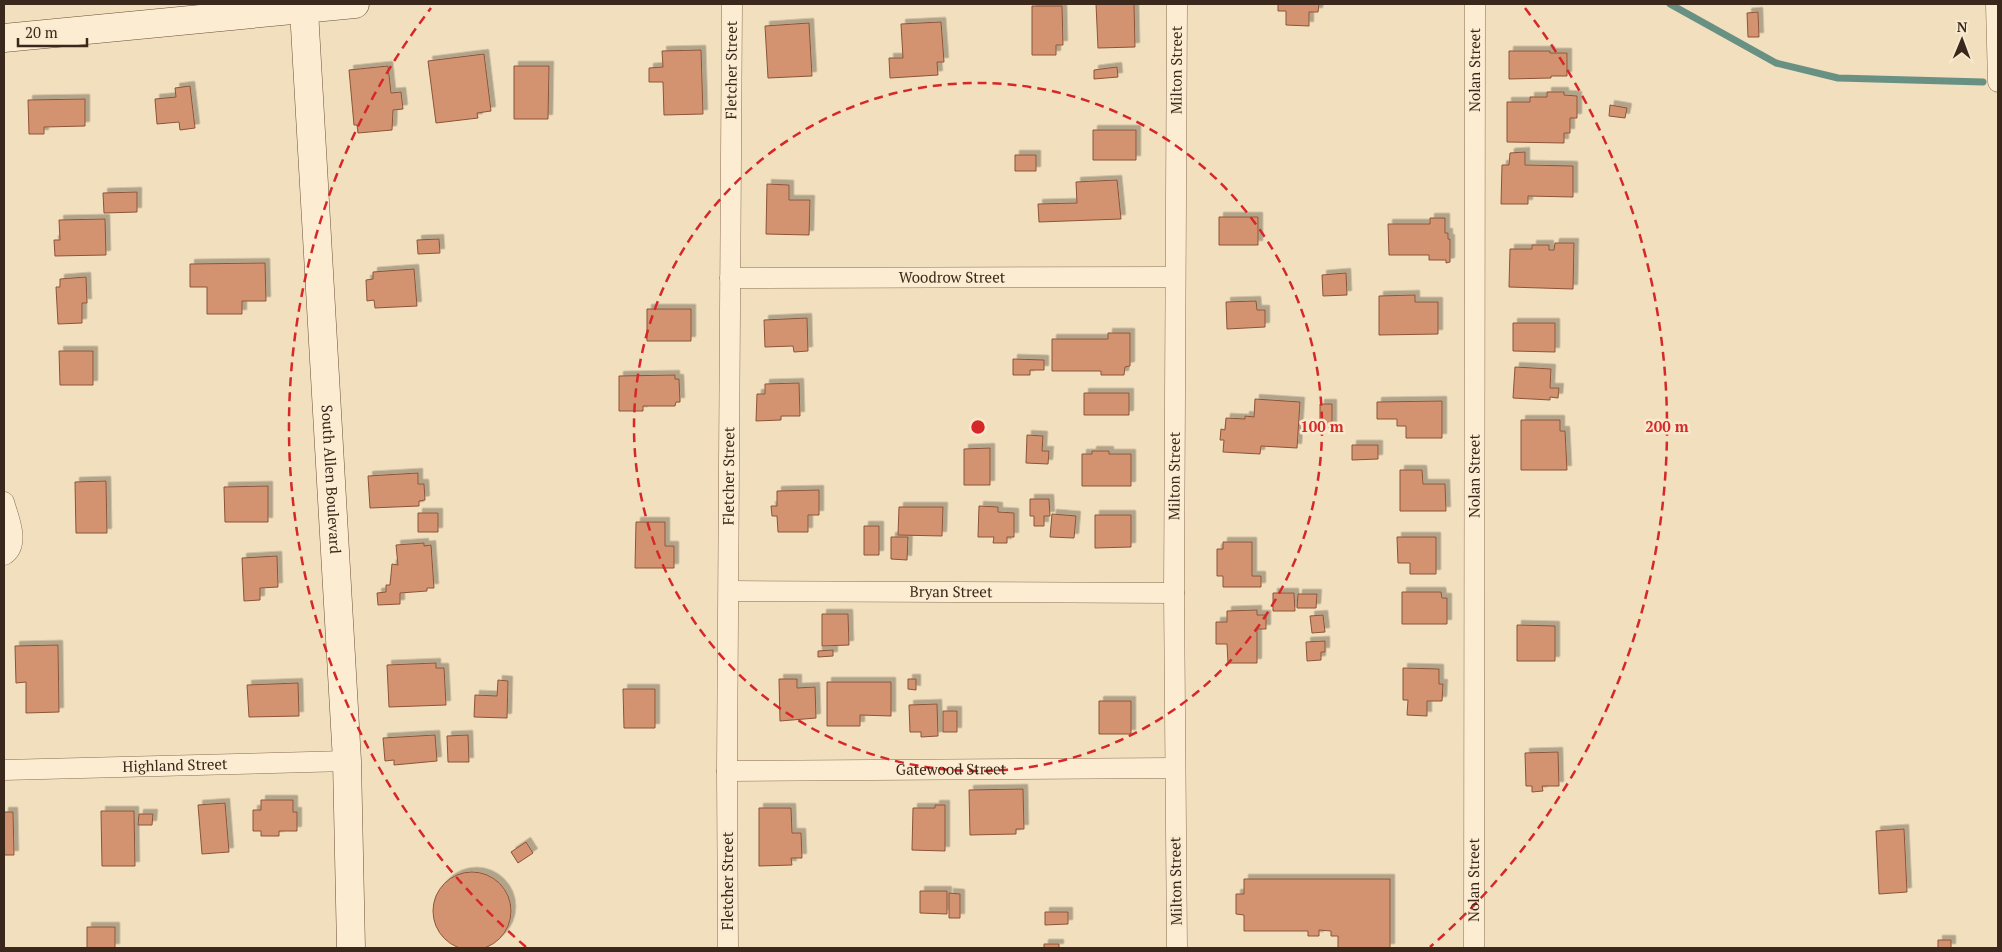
<svg xmlns="http://www.w3.org/2000/svg" width="2002" height="952" viewBox="0 0 2002 952" font-family="'PT Serif',serif">
	<defs>
		<filter id="shadow"><feDropShadow dx="4.5" dy="-4.5" stdDeviation="0" flood-color="#0004"/></filter>
	</defs>
	<rect width="100%" height="100%" fill="#f1dfbd"/>
	<g fill="none" stroke-linecap="round" stroke-linejoin="round">
		<path stroke="#689184" stroke-width="7" d="M1670,4L1776,63L1838,78L1983,82"/>
	</g>
	<path fill="#d39370" stroke="#8c5439" filter="url(#shadow)" d="M1096,4H1134L1135,47L1098,48Z
		M1278,4H1319L1318,12H1309V26L1286,25V11H1278Z
		M1032,6H1062L1063,45H1056V55H1032Z
		M1758,12L1759,37H1748L1747,13Z
		M941,22L944,62H937L938,75L890,78L889,58H903L901,24Z
		M809,23L812,76L768,78L765,26Z
		M701,50L703,114L664,115L663,82H649V68L663,67L662,51Z
		M1509,51H1550V53H1567V76H1551V78L1509,79Z
		M484,54L491,111L477,113L478,118L436,123L428,61Z
		M388,66L391,93L401,92L403,109L393,110L392,130L358,133L357,125H354L349,70Z
		M514,66H549L548,119H514Z
		M1117,67L1118,77L1094,79V70Z
		M190,86L195,128L180,130L179,122L157,124L155,99L176,97L175,88Z
		M1547,92H1564V95L1577,96V118H1570V133H1564V143L1507,142V102H1530V97H1547Z
		M85,99V126L44,127V134H29L28,100Z
		M1610,105L1627,108L1625,118L1609,116Z
		M1093,130H1136V160H1093Z
		M1525,152V165L1573,166V197L1528,196V204H1501L1502,165H1509L1510,153Z
		M1015,155H1036V171H1015Z
		M1117,180L1121,219L1039,222L1038,204L1077,203L1076,182Z
		M767,184L789,185V200H810L809,235L766,234Z
		M137,192V212L104,213L103,193Z
		M1219,217H1258V245H1219Z
		M1430,218H1445V233H1448V239H1450V262L1446,263V260H1429V255H1389L1388,224H1430Z
		M105,219L106,255L55,256L54,240H60L59,220Z
		M439,239L440,253L418,254L417,240Z
		M1555,243H1574L1573,289L1509,287L1510,249H1532V245H1549V250H1554Z
		M265,263L266,301H242V314H207V287H190V264Z
		M414,269L417,306L375,308L374,300L367,301L366,280L373,279V272Z
		M1346,273L1347,295L1323,296L1322,275Z
		M86,277L87,303H82V323L58,324L56,287H60V279Z
		M1415,295V302H1438V334L1379,335V296Z
		M1256,301L1257,310H1265V327L1227,329L1226,302Z
		M647,309H691V341H647Z
		M807,318L808,351L794,352L793,346L765,347L764,320Z
		M1513,323H1555V352L1513,351Z
		M1108,333H1130V366L1125,367L1124,375H1101V371H1052V339H1108Z
		M59,351H93V385H60Z
		M1013,359L1044,360V370H1030V375H1013Z
		M1515,367L1551,369L1550,388H1559L1558,398L1550,397V400L1513,398Z
		M675,375V379H679L680,402H676L675,406H643V411H619V376Z
		M799,383L800,416H781V420L756,421L757,394H765V384Z
		M1084,393H1129V415H1084Z
		M1255,399L1300,402L1297,448L1261,446L1260,454L1223,452L1224,440H1220L1221,429L1225,430L1226,418L1245,419V416L1254,417Z
		M1442,401V438H1406V426H1397V419H1377V402Z
		M1320,404H1332V427H1320Z
		M1521,420H1560V431H1565L1567,470H1521Z
		M1027,435L1043,436L1042,451H1049L1048,464L1026,463Z
		M1352,445H1378V459L1352,460Z
		M990,448V485H964V449Z
		M1092,451H1109V454H1131V486H1082V454H1092Z
		M1400,470H1422L1423,484H1445L1446,511H1400Z
		M418,473V484H424L425,500L419,501V506L370,508L368,476Z
		M106,481L107,533H76L75,482Z
		M268,486V522H225L224,487Z
		M819,490V515H808V532H778L777,516H772L771,506H777V491Z
		M1030,499H1049L1050,516H1044V526H1034V516H1030Z
		M979,506L998,507V512L1014,513V537H1007V543H993L994,537H978Z
		M899,507H943L942,536L898,535Z
		M418,513H438V532H418Z
		M1052,514L1076,516L1074,538L1050,537Z
		M1095,515H1131V547L1095,548Z
		M636,522H665V546H674V568H635Z
		M864,526H879V555H864Z
		M891,537H908L907,560L891,559Z
		M1397,537H1436V574H1410V563H1398Z
		M1223,542H1252V576H1261V587H1223V576H1217V549H1223Z
		M424,543V546L431,545L434,588H427V591L400,593V604L378,605L377,593L386,592V585H390L392,564L398,565L396,545Z
		M277,556L278,587L260,588V600L244,601L242,558Z
		M1402,592H1441L1442,598H1447V624H1402Z
		M1273,593H1294L1295,611H1273Z
		M1298,594H1317L1316,608H1297Z
		M1257,610V615H1266V629H1257V663H1228L1227,644H1216V622H1227V611Z
		M822,614H848L849,645L822,646Z
		M1323,615L1325,632L1312,633L1310,616Z
		M1517,625L1555,626V661H1517Z
		M1325,641V652H1321V660L1307,661L1306,642Z
		M58,645L59,712L26,713V682L16,683L15,646Z
		M833,650V656L818,657V651Z
		M436,663V668H444L446,705L389,707L387,665Z
		M1403,668L1439,669V684H1443L1442,701H1427V716L1407,715L1408,700H1403Z
		M779,679H797V688L815,687L816,718L780,721Z
		M908,679H916V690L908,689Z
		M498,680L508,681L507,718L474,717L475,695L497,696Z
		M827,682H891V716L860,715V726H827Z
		M298,683L299,716L249,717L247,685Z
		M623,689H655V728H624Z
		M1099,701H1131V734H1099Z
		M937,704L938,736L921,737V732H910L909,705Z
		M943,711H957V732H943Z
		M435,735L437,761L394,765V760L385,761L383,738Z
		M468,735L469,762H448L447,736Z
		M1558,752L1559,786H1542L1543,791L1532,792V786H1526L1525,753Z
		M1023,789L1024,829H1016V834L970,835L969,790Z
		M261,800H293V812H297V831H279V836H261V831H253V810H261Z
		M225,803L229,852L202,854L198,805Z
		M935,805H945V851L912,850L913,808H935Z
		M759,808H791L792,833H801L802,858H791L792,865L759,866Z
		M101,811H134L135,866H102Z
		M4,812H13L14,855H4Z
		M139,814H153L152,825H138Z
		M1904,829L1907,892L1879,894L1876,831Z
		M526,842L533,853L518,863L511,852Z
		M433 911a39 39 0 1 1 78 0a39 39 0 1 1-78 0Z
		M1244,879H1390V948H1338V936H1331V931L1319,930V936H1308V931H1244V915L1236,914V894H1244Z
		M920,891H947V914L920,913Z
		M949,893L960,894V918H949Z
		M1045,912H1068V924L1045,925Z
		M87,927H115V948H87Z
		M1938,940H1951V948H1938Z
		M1044,944H1059V948H1044Z"/>
	<g fill="none" stroke-linecap="round" stroke-linejoin="round">
		<g stroke="#8b6e55" stroke-width="21">
			<g id="street">
				<path d="M1996,4L1998,82"/>
				<path id="s1" d="M730,278L1175,277"/>
				<path d="M4,502C8,517 21,544 4,555"/>
				<path id="s2" d="M729,591L1174,593"/>
				<path id="s3" d="M4,770L347,761"/>
				<path id="s4" d="M727,771L1175,768"/>
				<path id="s5" d="M728,948L727,771L732,4"/>
				<path id="s6" d="M1177,948L1174,593L1177,4"/>
				<path id="s7" d="M1474,948L1475,4"/>
			</g>
		</g>
		<g stroke="#6c4f38" stroke-width="29">
			<g id="secondary">
				<path id="s8" d="M304,10L347,761L351,948"/>
				<path d="M4,38L355,4"/>
			</g>
		</g>
		<use href="#street" stroke="#fcecd1" stroke-width="20"/>
		<use href="#secondary" stroke="#fcecd1" stroke-width="28"/>
	</g>
	<g fill="none" stroke="#d62828" stroke-width="2.5" stroke-dasharray="9 6">
		<circle cx="978" cy="427" r="344"/>
		<path d="M526 947A689 689 0 0 1 431 8M1525 8A689 689 0 0 1 1430 947"/>
	</g>
	<g text-anchor="middle" stroke-width="5" stroke-linejoin="round" paint-order="stroke">
		<g font-size="15" fill="#39281b" stroke="#f8e9ce">
			<text dy="5" stroke="none"><textPath href="#s5" startOffset="878">Fletcher Street</textPath></text>
			<text dy="5" stroke="none"><textPath href="#s6" startOffset="878">Milton Street</textPath></text>
			<text dy="5" stroke="none"><textPath href="#s7" startOffset="878">Nolan Street</textPath></text>
			<text dy="5" stroke="none"><textPath href="#s1" startOffset="222">Woodrow Street</textPath></text>
			<text dy="5" stroke="none"><textPath href="#s5" startOffset="472">Fletcher Street</textPath></text>
			<text dy="5" stroke="none"><textPath href="#s6" startOffset="472">Milton Street</textPath></text>
			<text dy="5" stroke="none"><textPath href="#s7" startOffset="472">Nolan Street</textPath></text>
			<text dy="5" stroke="none"><textPath href="#s8" startOffset="470">South Allen Boulevard</textPath></text>
			<text dy="5" stroke="none"><textPath href="#s2" startOffset="222">Bryan Street</textPath></text>
			<text dy="5" stroke="none"><textPath href="#s3" startOffset="171">Highland Street</textPath></text>
			<text dy="5" stroke="none"><textPath href="#s4" startOffset="224">Gatewood Street</textPath></text>
			<text transform="translate(728 881) rotate(-90)" y="5">Fletcher Street</text>
			<text transform="translate(1176 881) rotate(-91)" y="5">Milton Street</text>
			<text dy="5" stroke="none"><textPath href="#s7" startOffset="68">Nolan Street</textPath></text>
		</g>
	</g>
	<circle cx="978" cy="427" r="8" fill="#d62828" stroke="#f8e9ce" stroke-width="2.5"/>
	<g font-size="15" text-anchor="middle" font-weight="bold" fill="#d62828" stroke="#f8e9ce" stroke-width="5" stroke-linejoin="round" paint-order="stroke">
		<text x="1322" y="432">100 m</text>
		<text x="1667" y="432">200 m</text>
	</g>
	<rect width="2002" height="952" fill="none" stroke="#39281b" stroke-width="10"/>
	<g transform="translate(1962 40) rotate(1)" stroke="#f8e9ce" stroke-width="4" paint-order="stroke">
	<path d="M0-4L9 19L0 12L-9 19Z" fill="#39281b"/>
	<text y="-8" font-size="14" font-weight="bold" text-anchor="middle" fill="#39281b">N</text>
	</g>
	<path d="M18 38v8h69v-8" fill="none" stroke="#39281b" stroke-width="2.5"/>
	<text x="25" y="38" font-size="15" fill="#39281b" stroke="#f8e9ce" stroke-width="4" paint-order="stroke">20 m</text>
</svg>
